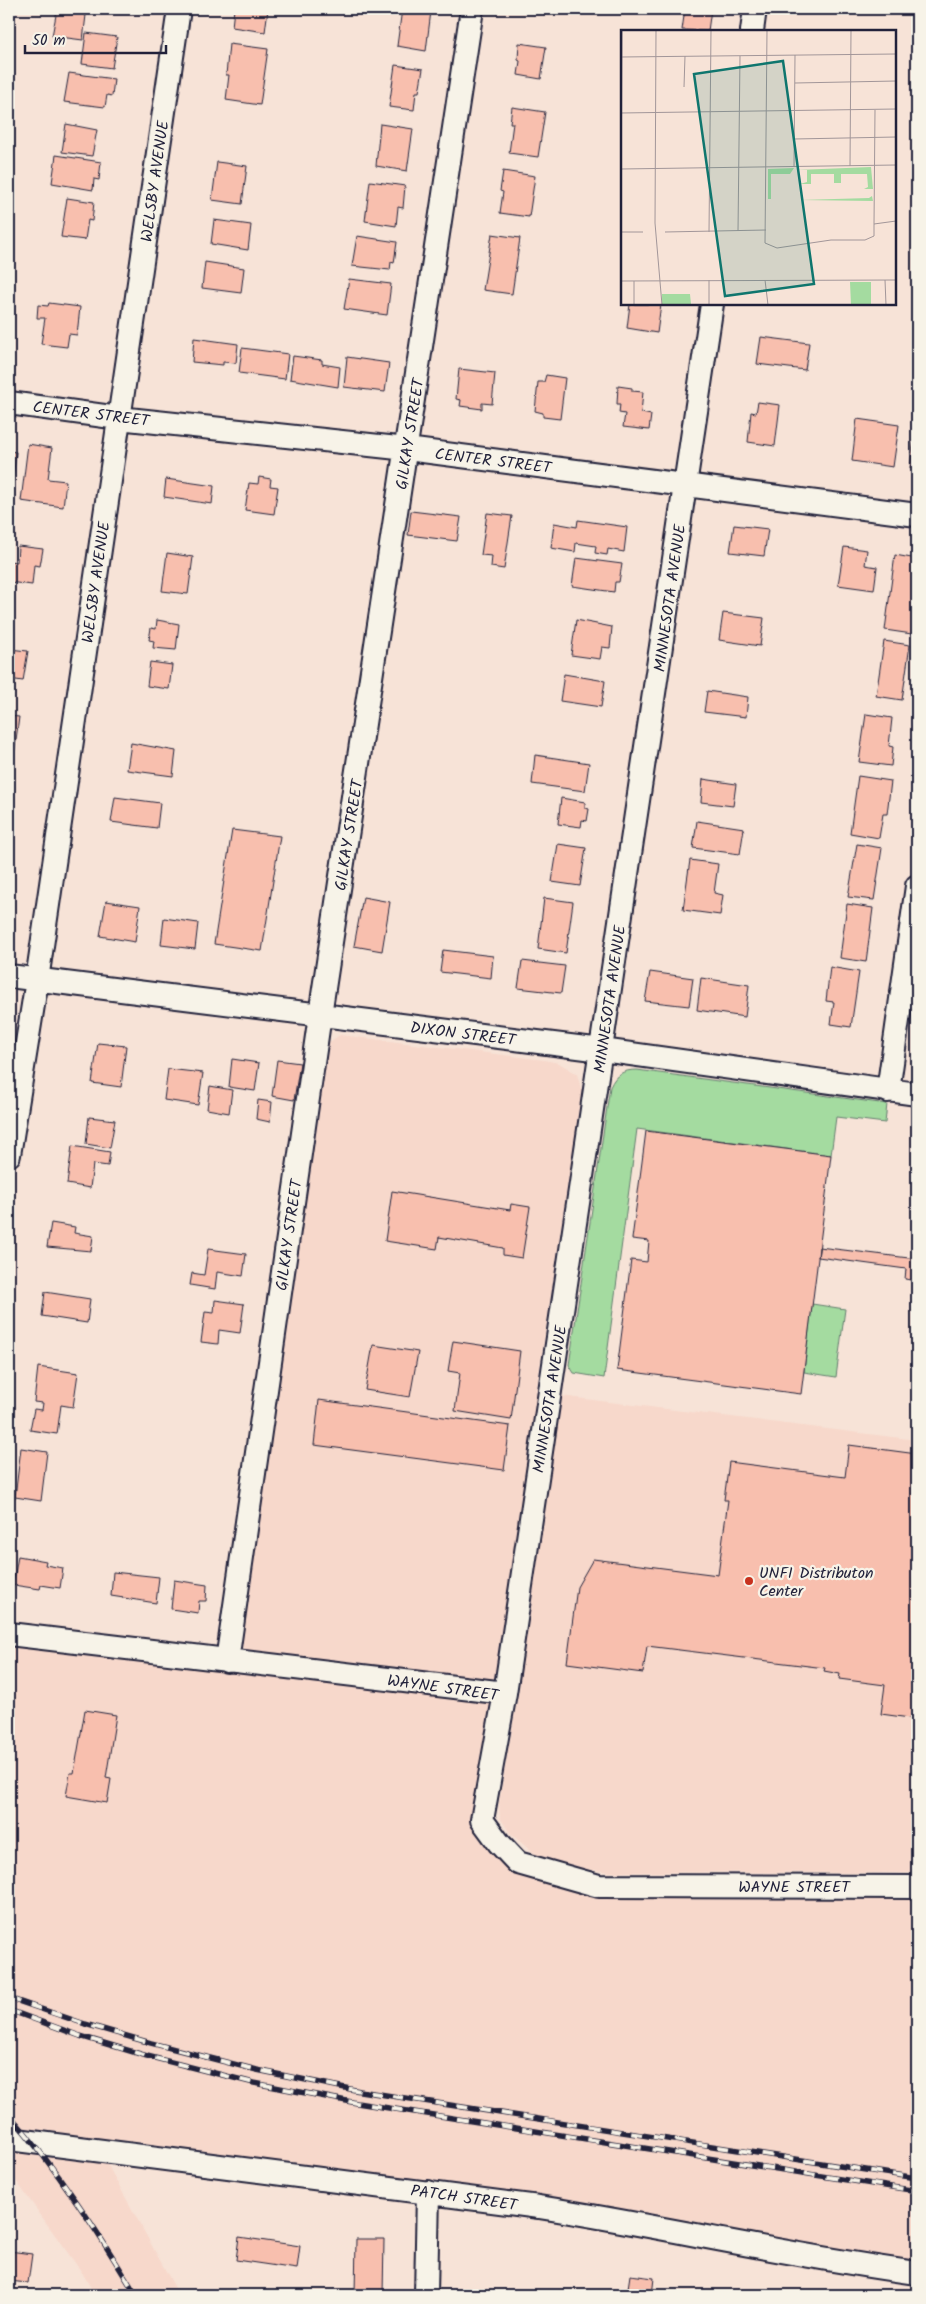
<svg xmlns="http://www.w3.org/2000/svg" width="926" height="2304" viewBox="0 0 926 2304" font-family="Kalam,sans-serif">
	<rect width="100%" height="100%" fill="#f7e3d7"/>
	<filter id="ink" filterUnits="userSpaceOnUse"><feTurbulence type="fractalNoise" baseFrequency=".02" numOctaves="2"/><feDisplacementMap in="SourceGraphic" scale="10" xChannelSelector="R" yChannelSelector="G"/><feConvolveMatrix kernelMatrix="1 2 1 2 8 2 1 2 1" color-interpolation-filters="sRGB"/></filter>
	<g filter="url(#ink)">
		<path fill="#f7d8cb" d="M340,1035L544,1060L559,1063L577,1074L582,1092L536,1393L917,1440V1873L610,1872L575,1868L538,1857L510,1833L500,1818L499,1803L520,1682L248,1651L237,1643L326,1044Z
			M9,1634L505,1693L482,1820L499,1843L599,1886L917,1887V2273L100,2151L179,2295H95L83,2274L9,2171Z"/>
		<path fill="#a4dba0" stroke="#637e6e" d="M637,1070L887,1104L885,1123L836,1117L831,1155L637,1129L604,1378L574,1373L569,1365L610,1087C616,1074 623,1070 637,1070Z
			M812,1304L845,1309L836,1377L804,1372Z"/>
		<path fill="#f8bfae" stroke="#22223b" d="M234,9H268L265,32L232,27Z
			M402,9L431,11L426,51L397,46Z
			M685,9H711L708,31L682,30Z
			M57,10L86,15L83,40L52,36Z
			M86,33L117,37L112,68L82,64Z
			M519,43L546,47L541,79L518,75L520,61L518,60Z
			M229,44L268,49L260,105L226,100L229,75H226Z
			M395,65L423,69L419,92H416L414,110L389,107Z
			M69,73L114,79L112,96L107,95L105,107L64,102Z
			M512,107L545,112L538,157L509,153L513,123H510Z
			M66,124L97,130L92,156L62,152Z
			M380,124L413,129L407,171L376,166Z
			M56,155L101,162L99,180L94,179L93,190L52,183Z
			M217,162L247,166L242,204L212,200Z
			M503,171L535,176L529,217L500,213L503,192L500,191Z
			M370,181L405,186L403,208L398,207L396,226L365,221Z
			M67,198L94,202L92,221L88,220L85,240L61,237Z
			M214,220L251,225L248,250L211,244Z
			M492,234L520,238L512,294L483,290Z
			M357,236L397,242L394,263L391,262L390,270L352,266Z
			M205,262L244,268L241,293L202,288Z
			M349,279L391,284L387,315L344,309Z
			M49,303L80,307L77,335L69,334L67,347L41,344L45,318H37L38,305L48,306Z
			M630,304H661L657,333L627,328Z
			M761,337L809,343L805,370L757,364Z
			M194,338L238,344L236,363L223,362V365L192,362Z
			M242,348L288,354L285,379L239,373Z
			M293,356L322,360V364L340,367L338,387L290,379Z
			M347,357L389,363L385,392L344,387Z
			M916,359H917V383H913Z
			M459,369L495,373L492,404L482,403V409L460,406L461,400L456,399Z
			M546,375L565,378L560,419L543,417V413L535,411L538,382H544Z
			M618,386L632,388V391L643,392L641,413L651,415L649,430L623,427L625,414L619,413L620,404H617Z
			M758,402L780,405L775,446L748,442L751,412L756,413Z
			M917,415V468H910Z
			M857,419L899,425L893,467L852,461Z
			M28,444L52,448L48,479L66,481L63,507L21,501Z
			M9,451L16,452L13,481L9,480Z
			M259,477L271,479L270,486L278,487L274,514L245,510L249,483L258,484Z
			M166,479L214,486L212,504L164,497Z
			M411,511L461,517L457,541L408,535Z
			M487,513L512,516L504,569L491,567L492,556L481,555Z
			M578,520L627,527L624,552L608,549L607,555L595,553L596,546L576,543L575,552L551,548L554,523L577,527Z
			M734,525L768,529L764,556L730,552Z
			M18,546L43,549L40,566L34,565L32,585L9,582V561L17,562Z
			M844,547L867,550L865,565L877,567L874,590L838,585Z
			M167,553L193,557L188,594L162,591Z
			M895,555L917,559V593L912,634L885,630Z
			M576,558L622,564L619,582H615L614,592L572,586Z
			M723,613L764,618L760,646L719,640Z
			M157,620L179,624L176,650L153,648L154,641L149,640L151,628L156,629Z
			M576,620L612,627L610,648L602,647L600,659L571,655Z
			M884,641L910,645L902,700L876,696Z
			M9,649L28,651L23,681L9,679Z
			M150,662L172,665L169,689L147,686Z
			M564,674L605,681L601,707L560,701Z
			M707,691L748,697L746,717L704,712Z
			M866,714L892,718L889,746L893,747L891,766L859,762Z
			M9,716L19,717L14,755L9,754Z
			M131,743L176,751L173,776L127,770Z
			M535,755L589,763L585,791L532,784Z
			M858,776L891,781L887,814H883L879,838L850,833Z
			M703,779L736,784L733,806L701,802Z
			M115,797L160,803L157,828L111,822Z
			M561,798L585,802V808L589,809L587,821L582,820L581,827L558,824Z
			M697,821L744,828L740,854L693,848Z
			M232,830L280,836L262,951L214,944Z
			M558,844L586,848L580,886L552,882Z
			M857,844L882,848L874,900L848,897Z
			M690,860L718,864L714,893L723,895L720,915L683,910Z
			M363,897L390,902L382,951L354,946Z
			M544,898L573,902L566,953L538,949Z
			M106,901L140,906L135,942L100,936Z
			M847,904L873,908L866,962L840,958Z
			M164,918L198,923L195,949L161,945Z
			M443,950L493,956L491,978L440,972Z
			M522,961L565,966L561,993L518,988Z
			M830,967L859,972L851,1027L831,1024L834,1002L826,1001Z
			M650,972L693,978L689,1006L645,1001Z
			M701,978L749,985L745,1017L697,1010Z
			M98,1043L126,1046L121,1087L92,1083Z
			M232,1059L259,1063L255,1091L229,1087Z
			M277,1060L300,1063L294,1100L272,1096Z
			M168,1069L203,1073L198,1105L164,1100Z
			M210,1086L232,1090L229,1113L207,1109Z
			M258,1100L272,1102L270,1122L256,1119Z
			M89,1117L115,1120L110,1148L86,1144Z
			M646,1131L831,1155L801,1394L617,1370L631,1260L647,1262L649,1241L632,1239Z
			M72,1146L110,1152L108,1166L93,1164L90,1188L67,1184Z
			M392,1191L510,1210L511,1204L530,1207L522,1258L503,1255V1248L439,1237L437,1249L385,1241Z
			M51,1223L75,1227L74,1233L93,1236L91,1251L47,1247Z
			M819,1247L917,1259V1281L905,1279L906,1269L818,1257Z
			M208,1249L246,1254L243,1276L217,1272L215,1289L190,1285L192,1273L204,1275Z
			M45,1292L90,1299L87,1323L42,1316Z
			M215,1300L244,1304L240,1333L219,1330L218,1344L201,1342L205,1312L214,1313Z
			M453,1341L520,1351L511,1420L455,1411L460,1373L448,1371Z
			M373,1345L418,1352L410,1397L365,1390Z
			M38,1367L78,1373L73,1407L61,1405L57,1434L30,1430L34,1409L42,1410L43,1403L34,1402Z
			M319,1400L510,1426L504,1470L314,1445Z
			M849,1445L917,1454V1719L881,1714L885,1685L839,1679L840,1674L824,1671L825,1668L647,1646L643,1673L567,1663L577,1587L593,1559L718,1575L728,1500H724L729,1462L845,1477Z
			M21,1448L47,1452L41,1501L15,1497Z
			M18,1556L46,1561L45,1565L63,1568L60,1588L41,1585L40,1589L13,1585Z
			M113,1572L159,1577L156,1603L111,1596Z
			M174,1580L207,1585L206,1601H199L198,1613L171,1609Z
			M85,1710L116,1715L106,1778L111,1779L107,1803L66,1796L70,1773H74Z
			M239,2237L300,2246L297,2269L236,2260Z
			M356,2239H384L383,2295H355Z
			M9,2251L32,2254L28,2283L9,2281Z
			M630,2275L654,2278L652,2295H627Z"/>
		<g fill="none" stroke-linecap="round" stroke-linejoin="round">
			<g stroke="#22223b" stroke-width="26">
				<path id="minor" d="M752,31L755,9
					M712,304L505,1693L482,1820L499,1843L518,1863L599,1886L917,1887
					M9,403L119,418L407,449L917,515
					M9,976L602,1050L917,1094
					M888,1091L917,886
					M9,1155L37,980L179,9
					M9,1634L505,1693
					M227,1661L320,1015L472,9
					M9,2139L539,2207C666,2227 791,2256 917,2273
					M426,2295L428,2192"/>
			</g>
			<use href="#minor" stroke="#f7f3e8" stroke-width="22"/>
			<g stroke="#22223b" stroke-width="5.5">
				<path id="rail" d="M9,1998L85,2024L151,2043L257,2070L360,2091L917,2178
					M9,2010L80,2036L147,2056L254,2083L357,2103L917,2191
					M9,2114C58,2170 98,2232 136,2295"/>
			</g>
			<use href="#rail" stroke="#f7f3e8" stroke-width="4" stroke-dasharray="11" stroke-linecap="butt"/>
		</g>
	</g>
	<circle fill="#c8321e" stroke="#f7f3e8" stroke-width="2" cx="749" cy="1581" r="5"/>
	<g text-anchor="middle" stroke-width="4.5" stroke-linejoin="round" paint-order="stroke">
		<g font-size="16" fill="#22223b" stroke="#f7f3e8">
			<text transform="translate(154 181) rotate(-82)" y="6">WELSBY AVENUE</text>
			<text transform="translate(91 413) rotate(7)" y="6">CENTER STREET</text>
			<text transform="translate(409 434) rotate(-81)" y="6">GILKAY STREET</text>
			<text transform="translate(493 460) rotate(7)" y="6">CENTER STREET</text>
			<text transform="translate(95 582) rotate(-82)" y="6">WELSBY AVENUE</text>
			<text transform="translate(669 598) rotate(-82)" y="6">MINNESOTA AVENUE</text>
			<text transform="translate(348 835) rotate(-81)" y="6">GILKAY STREET</text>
			<text transform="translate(609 999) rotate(-82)" y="6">MINNESOTA AVENUE</text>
			<text transform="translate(463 1033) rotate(7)" y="6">DIXON STREET</text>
			<text transform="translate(288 1235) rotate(-82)" y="6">GILKAY STREET</text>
			<text transform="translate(549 1399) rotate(-81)" y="6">MINNESOTA AVENUE</text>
			<text transform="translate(443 1687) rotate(8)" y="6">WAYNE STREET</text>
			<text x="794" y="1892">WAYNE STREET</text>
			<text transform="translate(464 2197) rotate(8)" y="6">PATCH STREET</text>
		</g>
		<g font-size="16" fill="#22223b" stroke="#f7f3e8" text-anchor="start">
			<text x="759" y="1578">UNFI Distributon<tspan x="759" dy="18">Center</tspan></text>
		</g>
	</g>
	<g transform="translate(621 30)">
		<rect width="275" height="275" fill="#f7e3d7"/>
		<path d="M250,137L252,159H243L247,157L246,144H220V153H213V144H190V154H179L186,152V140H176ZM173,138L169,144H150V169H147V139ZM251,166L252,171L179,170L248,168ZM229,252H250V275H230ZM41,264H69L70,274L41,275Z" fill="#a4dba0"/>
		<path fill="none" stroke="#a29699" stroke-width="1" d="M35,0L34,193L41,275M146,0L144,213L156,218L210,210H244L253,206V194L275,191M0,27L275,24M174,53L275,51M63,57L64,26M0,83L275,79M173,109L275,107M229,136L230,0M173,137L174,25M0,139L275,135M0,175L1,0M253,194L254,80M117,201L119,26M0,202H22M44,202L145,200M88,202L90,0M144,250L147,275M264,250L265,275M0,251L275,250M13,251V275M88,275V250"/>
		<path fill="#0f766e" fill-opacity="0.15" stroke="#0f766e" stroke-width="2.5" d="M162,31L193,254L104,266L73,44Z"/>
		<rect width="275" height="275" fill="none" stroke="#22223b" stroke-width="2.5"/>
	</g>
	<rect width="926" height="2304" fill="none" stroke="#f7f3e8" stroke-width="30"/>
	<rect x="15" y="15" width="896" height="2274" fill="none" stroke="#22223b" stroke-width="2" filter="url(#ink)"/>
	<path d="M25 45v8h141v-8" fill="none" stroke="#22223b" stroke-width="2.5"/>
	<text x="32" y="45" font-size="15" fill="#22223b" stroke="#f7f3e8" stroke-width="4" paint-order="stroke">50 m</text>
</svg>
